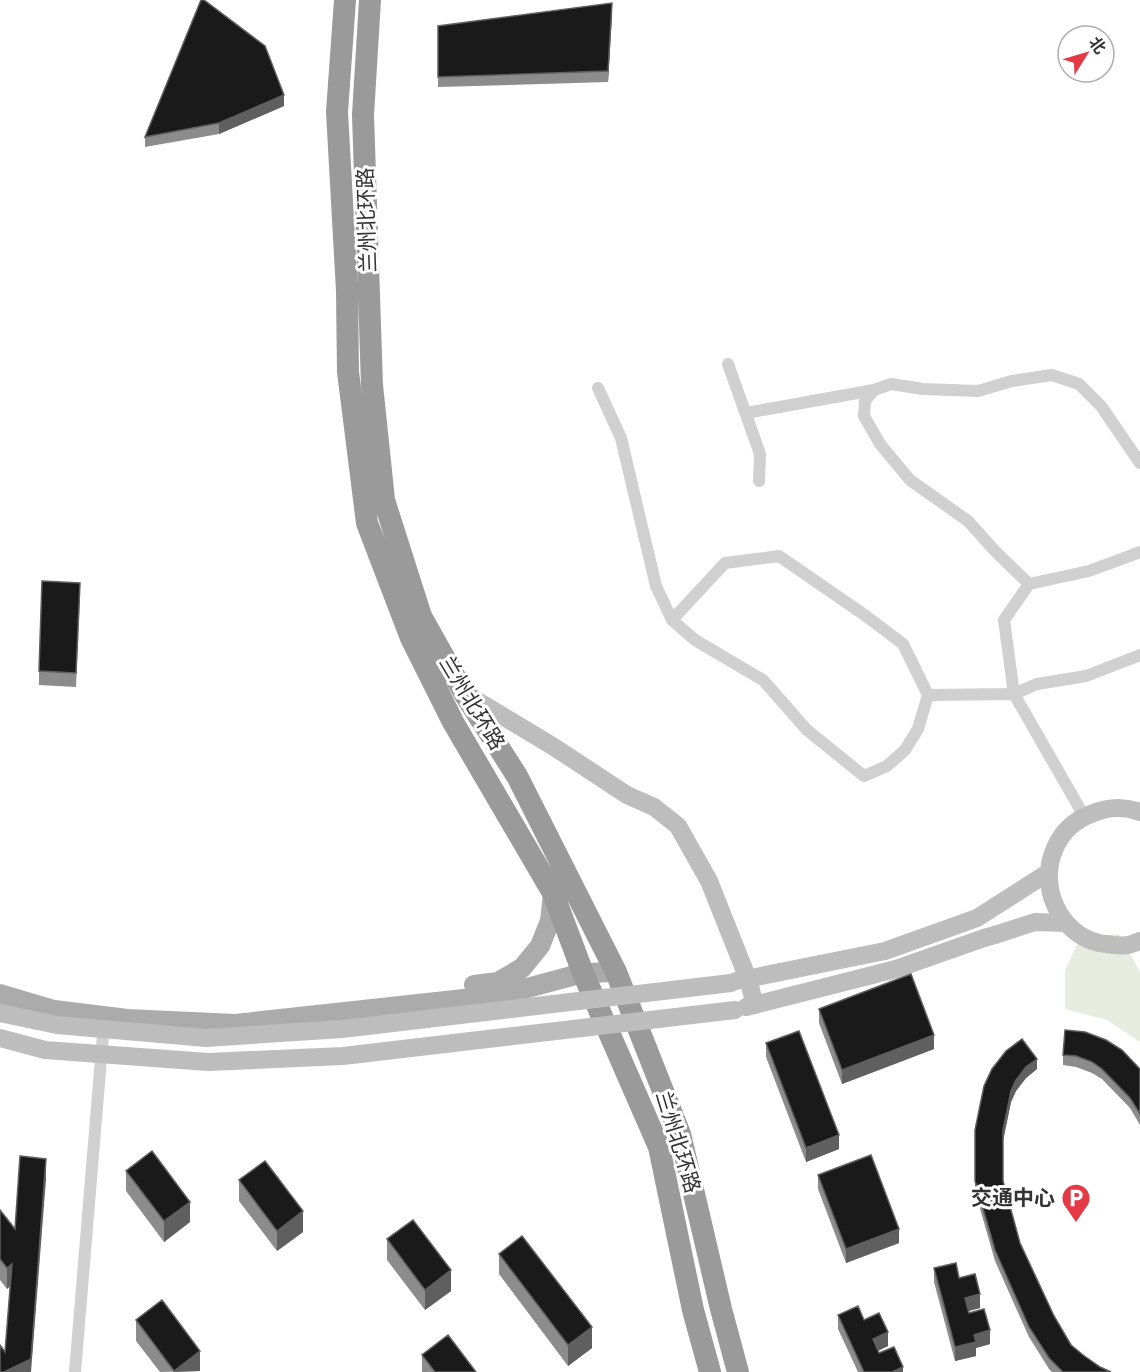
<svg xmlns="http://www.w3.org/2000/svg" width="1140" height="1372" viewBox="0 0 1140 1372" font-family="'Fira Sans Condensed','Noto Sans SC',sans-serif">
	<rect width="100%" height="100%" fill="#fff"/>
	<path fill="#e6ecdf" d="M1119,934L1140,972V1042L1107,1020L1065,1009V971L1080,938Z"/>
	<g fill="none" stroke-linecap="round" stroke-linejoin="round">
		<path stroke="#d0d0d0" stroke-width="12" d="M728,364L760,454L759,481
			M598,388L621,438L656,586L672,620L695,640L763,680L807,730L864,776L887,766L905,750L918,729L928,695L903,644L866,616L779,556L725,563L672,620
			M746,413L874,390
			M1029,584L995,551L968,521L910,480L880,444L864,416L865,401L874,390L891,384L923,389L978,391L1012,381L1052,375L1079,384L1101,406L1140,463
			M928,695L1014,694L1037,684L1086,676L1140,655
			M1084,816L1014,694L1004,620L1029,584L1089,571L1140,552
			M75,1372L104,1023"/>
		<path stroke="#bdbdbd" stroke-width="18" d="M466,694L554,747L627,795L654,807L678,826L709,881L748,979L755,1005
			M1140,812C1124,806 1107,807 1091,814C1075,820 1062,832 1055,848C1038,885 1058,933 1099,943C1104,944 1109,944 1113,945C1117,945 1123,946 1127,945C1131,945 1136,942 1140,941
			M736,981L885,951L977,918L1049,872
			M746,1007L896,969L984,938L998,934L1035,922L1066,923"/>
		<path stroke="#ababab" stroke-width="20" d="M474,985L498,982L522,968L540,946L550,921L553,893
			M0,994L54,1010L127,1019L235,1024L501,995L583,973L616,972"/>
		<path stroke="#9a9a9a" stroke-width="22" d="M345,0L337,112L347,291L348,372L367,523L411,638L453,722L553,893L583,973L659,1147L693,1310L710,1372
			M370,0L363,115L372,385L384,500L421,616L464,693L517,776L616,972L680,1134L721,1309L738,1372"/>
		<path stroke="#bdbdbd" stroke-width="18" d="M0,1013L57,1025L206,1038L342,1029L731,983
			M0,1038L45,1050L208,1062L343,1056L735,1010"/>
	</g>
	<path fill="#8c8c8c" d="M612,14L608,82L438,87V26Z
		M284,106L219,134L145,147V137Z
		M80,597L76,687L39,685V671Z
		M819,1009L934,1049L842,1084L819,1023Z
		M1065,1030L1140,1069V1125L1130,1108L1102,1079L1092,1073L1076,1067L1063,1065V1055Z
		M766,1043L839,1149L806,1162L766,1057Z
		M1037,1069L1026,1078L1016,1091L1011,1102L1003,1141V1181L1020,1243L1054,1316L1071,1345L1083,1355L1100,1367L1111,1372H1052L1049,1369L1029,1337L995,1261L975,1191V1130L984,1086Z
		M126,1171L190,1222L164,1242L126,1191Z
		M818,1175L899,1243L846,1263L818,1189Z
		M46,1179L5,1352L10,1286L7,1289L0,1280V1210L15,1229Z
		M239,1180L303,1232L277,1251L239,1201Z
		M387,1239L451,1291L425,1310L387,1260Z
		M499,1254L592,1348L568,1366L499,1274Z
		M934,1268L959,1278L980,1308L968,1311L969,1313L990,1344L976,1348V1356L955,1361L934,1282Z
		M838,1315L864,1320L888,1346L878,1351L879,1353L903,1372H858L838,1329Z
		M136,1320L200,1371L160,1372L136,1341Z
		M422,1355L476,1372H422Z"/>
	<path fill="#5f5f5f" d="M612,3V14L608,82V71Z
		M284,95V106L219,134V123Z
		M934,1035V1049L842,1084V1070Z
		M1037,1059V1069L1026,1078L1016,1091L1011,1102L1003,1141V1130L1011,1091L1016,1080L1026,1067Z
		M839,1135V1149L806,1162V1148Z
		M46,1159V1179L31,1372H4Z
		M190,1202V1222L164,1242V1221Z
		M303,1211V1232L277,1251V1231Z
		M899,1229V1243L846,1263V1249Z
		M12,1264V1284L7,1289V1268Z
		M451,1270V1291L425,1310V1290Z
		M980,1294V1308L965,1312V1298Z
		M592,1327V1348L568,1366V1345Z
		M990,1330V1344L976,1348V1356L955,1361V1347L974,1335Z
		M888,1332V1346L873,1353V1339Z
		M200,1351V1371L174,1372V1371Z
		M903,1367V1372H892Z"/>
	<path fill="#1a1a1a" stroke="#5f5f5f" stroke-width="1.5" d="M201,0H204L265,46L284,95L219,123L145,137Z
		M612,3L608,71L438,77V26Z
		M42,581L80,583L76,673L39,671Z
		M911,974L934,1035L842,1070L819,1009Z
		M1065,1030L1085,1032L1106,1040L1122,1050L1140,1069V1114L1130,1098L1102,1069L1092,1062L1076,1056L1063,1055Z
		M799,1031L839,1135L806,1148L766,1043Z
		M1022,1039L1037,1059L1026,1067L1016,1080L1011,1091L1003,1130V1181L1020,1243L1054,1316L1071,1345L1083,1355L1100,1367L1111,1372H1063L1049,1358L1029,1327L995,1250L975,1181V1130L984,1086L992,1069L1006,1051Z
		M152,1151L190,1202L164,1221L126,1171Z
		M871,1155L899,1229L846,1249L818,1175Z
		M20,1156L46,1159L31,1359L4,1372H0V1345L5,1352L12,1264L7,1268L0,1259V1210L15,1229Z
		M265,1161L303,1211L277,1231L239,1180Z
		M413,1220L451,1270L425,1290L387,1239Z
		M522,1236L592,1327L568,1345L499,1254Z
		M956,1263L959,1278L975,1274L980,1294L965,1298L969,1313L984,1309L990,1330L974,1335L976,1342L955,1347L934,1268Z
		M162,1300L200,1351L174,1371L136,1320Z
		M858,1306L864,1320L879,1313L888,1332L873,1339L879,1353L894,1347L903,1367L892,1372H864L838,1315Z
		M448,1335L476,1372H435L422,1355Z"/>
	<defs>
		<g id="parking-pin" transform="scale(1.5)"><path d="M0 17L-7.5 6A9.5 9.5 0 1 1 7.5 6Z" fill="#e63946" stroke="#fff"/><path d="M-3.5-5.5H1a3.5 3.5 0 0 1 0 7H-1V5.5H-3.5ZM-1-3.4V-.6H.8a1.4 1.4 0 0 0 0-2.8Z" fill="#fff"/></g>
	</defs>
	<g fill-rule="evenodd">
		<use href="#parking-pin" x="1076" y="1198"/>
	</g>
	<g text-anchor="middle" stroke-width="6" stroke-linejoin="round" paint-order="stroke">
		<g font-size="21" fill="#333" stroke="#fff">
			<text transform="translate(367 220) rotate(-92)" y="7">兰州北环路</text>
			<text transform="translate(472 703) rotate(59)" y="7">兰州北环路</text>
			<text transform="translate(678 1142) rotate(73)" y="7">兰州北环路</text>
		</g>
		<g font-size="21" font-weight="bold" fill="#333" stroke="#fff" text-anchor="end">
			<text x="1055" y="1205">交通中心</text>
		</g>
	</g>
	<g transform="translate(1086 54) rotate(53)"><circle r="28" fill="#ffffff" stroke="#adadad" stroke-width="1.5"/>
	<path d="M0-4.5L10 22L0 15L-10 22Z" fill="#e63946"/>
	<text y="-9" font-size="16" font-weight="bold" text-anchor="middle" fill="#333333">北</text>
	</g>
</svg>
